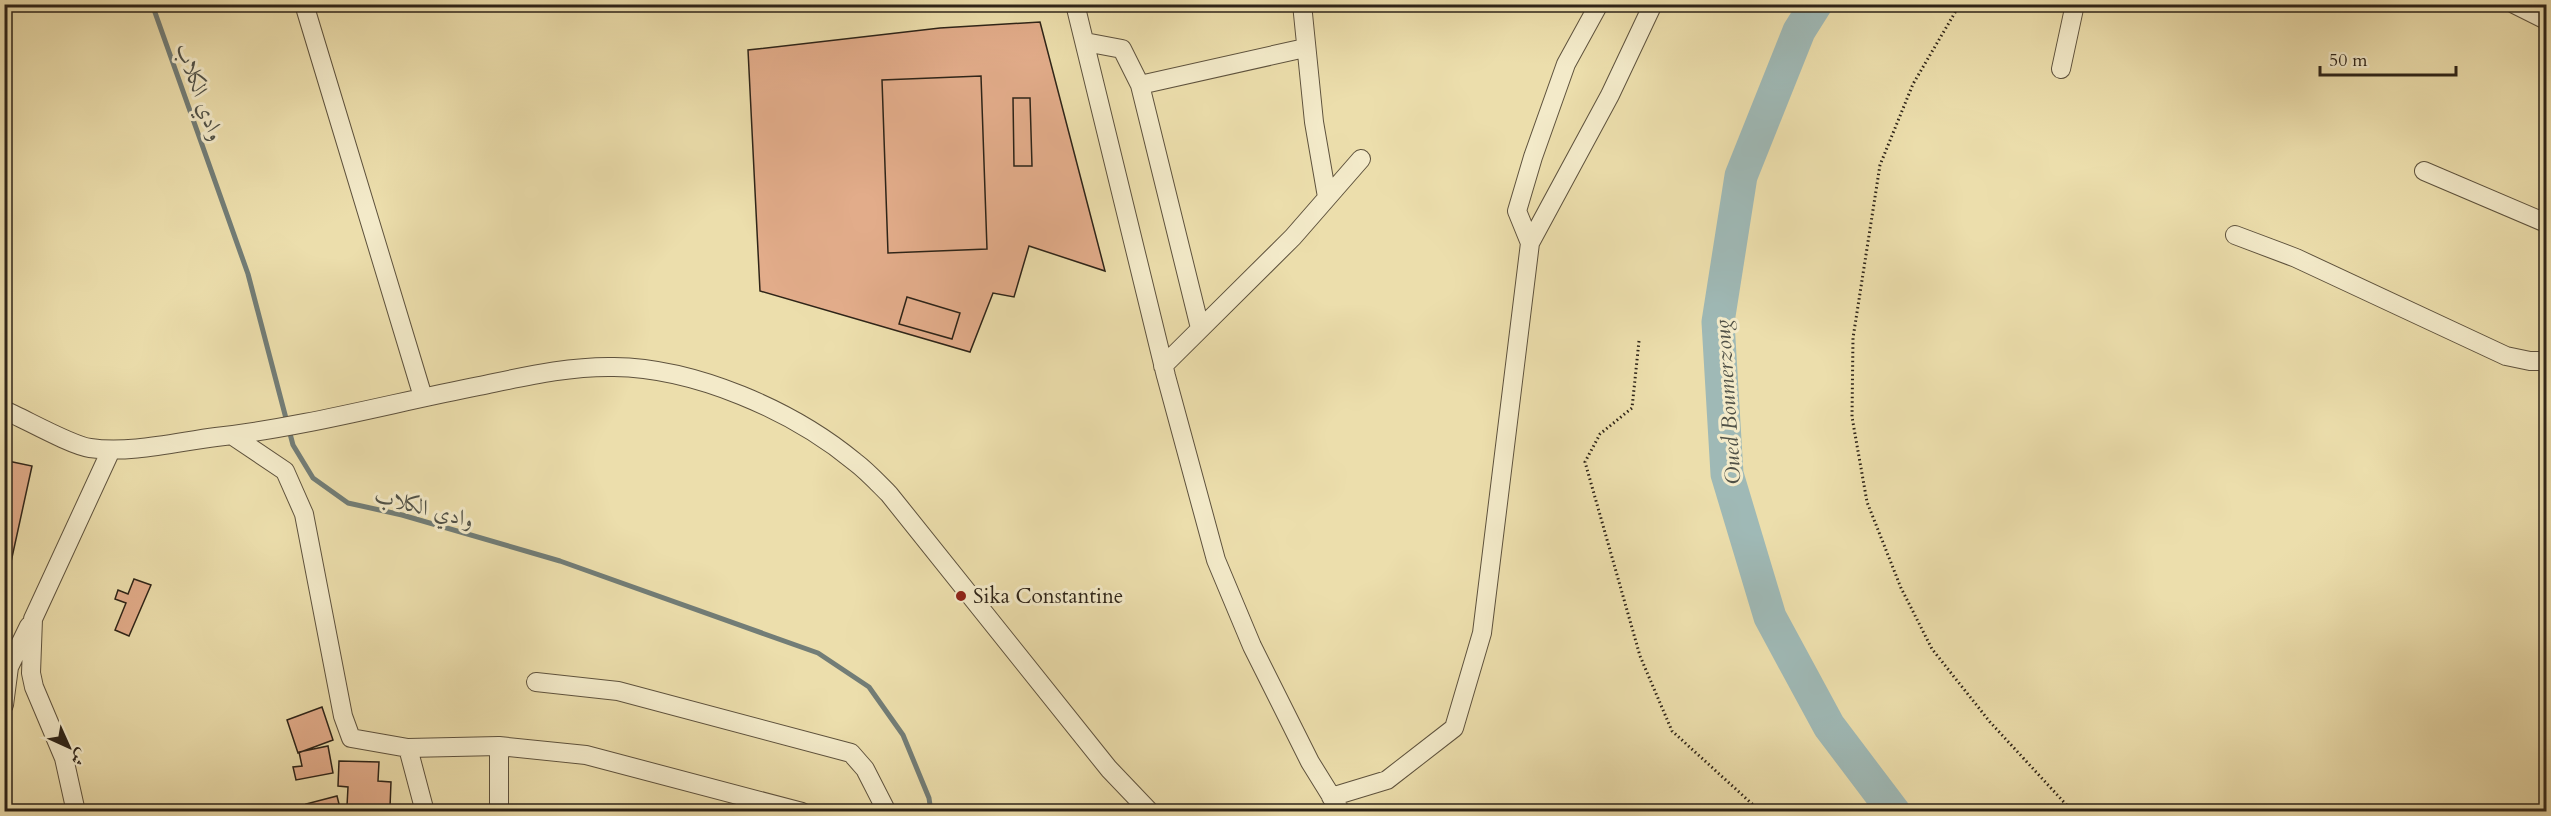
<svg xmlns="http://www.w3.org/2000/svg" width="2551" height="816" viewBox="0 0 2551 816" font-family="Cardo,Amiri,serif">
	<rect width="100%" height="100%" fill="#ecdeac"/>
	<filter id="stains"><feTurbulence type="fractalNoise" baseFrequency=".00333" numOctaves="4"/><feColorMatrix values="0 0 0 0 .2 0 0 0 0 .09 0 0 0 0 .02 0 0 0 .5 -.17"/></filter>
	<radialGradient id="worn" r=".72"><stop offset=".6" stop-color="#630" stop-opacity="0"/><stop offset="1" stop-color="#630" stop-opacity=".3"/></radialGradient>
	<g fill="none" stroke-linecap="round" stroke-linejoin="round">
		<path stroke="#727d77" stroke-width="5" d="M152,4L248,274L293,445L313,478L348,503L402,515L560,561L818,653L869,687L903,735L929,798L931,812"/>
		<path stroke="#9fb9b6" stroke-width="33" d="M1816,4L1799,31L1741,176L1718,322L1727,474L1770,617L1829,726L1894,812"/>
	</g>
	<path fill="#e2ac8a" stroke="#2e2418" stroke-width="1.5" d="M1040,22L1105,271L1029,246L1014,297L993,293L970,352L760,291L748,50L940,28Z
		M981,76L987,249L888,253L882,80Z
		M1013,98H1030L1032,166H1014Z
		M907,297L960,313L952,339L899,324Z
		M8,461L32,466L4,594V475Z
		M134,579L151,585L129,636L115,630L126,603L115,599L118,590L128,594Z
		M322,707L333,740L298,753L287,720Z
		M328,746L333,773L296,780L293,767L302,766L299,752Z
		M339,761L379,762L378,781L391,782L390,807L347,806L348,787L338,786Z
		M337,796L341,812H308L306,804Z"/>
	<g fill="none" stroke-linecap="round" stroke-linejoin="round">
		<g stroke="#5e523d" stroke-width="20">
			<path id="minor" d="M304,4L423,397
				M1075,4L1166,376L1216,560L1252,646L1310,762L1341,812
				M1302,4L1314,122L1327,197
				M2514,4L2546,20
				M1085,42L1122,49L1140,85L1200,328
				M2061,69L2075,4
				M1140,85L1305,48
				M2424,171L2546,223
				M2235,235L2296,258L2506,356L2530,361H2546
				M1530,243L1517,211L1533,157L1566,64L1599,4
				M1163,366L1293,237L1361,159
				M4,410C25,419 70,445 90,448C129,454 177,442 216,437C305,427 392,403 479,386C523,377 569,366 614,367C695,368 792,410 855,462C867,471 878,483 889,494L1109,769L1150,812
				M233,436L285,471L304,514L343,716L351,738L408,748L499,746L586,755L802,812
				M536,682L618,691L851,753L865,769L887,812
				M4,705L9,667L29,626
				M408,748L425,812
				M1331,797L1387,780L1454,728L1482,633L1530,243L1610,95L1653,4
				M76,812L64,758L34,687L31,673L33,619L111,450
				M499,812V746"/>
		</g>
		<path stroke="#2e2418" stroke-width="3" stroke-dasharray="1.5 3" stroke-linecap="butt" d="M1960,4L1913,84L1880,165L1853,338L1852,417L1867,502L1901,588L1932,649L1990,722L2073,812
			M1639,341L1632,408L1600,434L1585,462L1640,656L1672,731L1761,812"/>
		<use href="#minor" stroke="#f3eac9" stroke-width="18"/>
	</g>
	<circle fill="#8f2418" stroke="#f3eac9" stroke-width="2" cx="961" cy="596" r="6"/>
	<g text-anchor="middle" stroke-width="6" stroke-linejoin="round" paint-order="stroke">
		<g font-size="21" fill="#2e2418" stroke="#f3eac9" text-anchor="start">
			<text x="973" y="603">Sika Constantine</text>
		</g>
		<g font-size="22" font-style="italic" fill="#505147" stroke="#f3eac9">
			<text transform="translate(201 92) rotate(70)" y="8">وادي الكلاب</text>
			<text transform="translate(1727 402) rotate(-94)" y="8">Oued Boumerzoug</text>
			<text transform="translate(425 507) rotate(15)" y="8">وادي الكلاب</text>
		</g>
	</g>
	<rect width="2551" height="816" fill="none" stroke="#ecdeac" stroke-width="24"/>
	<rect x="6" y="6" width="2539" height="804" fill="none" stroke="#2e2418" stroke-width="3"/>
	<rect x="12" y="12" width="2527" height="792" fill="none" stroke="#2e2418" stroke-width="1.5"/>
	<g transform="translate(69 747) rotate(135)" stroke="#f3eac9" stroke-width="4.5" paint-order="stroke">
	<path d="M0-4.5L10 22L0 15L-10 22Z" fill="#2e2418"/>
	<text y="-9" font-size="16" font-weight="bold" text-anchor="middle" fill="#2e2418">ش</text>
	</g>
	<path d="M2320 66v9h136v-9" fill="none" stroke="#2e2418" stroke-width="3"/>
	<text x="2329" y="66" font-size="18" fill="#2e2418" stroke="#f3eac9" stroke-width="4.5" paint-order="stroke">50 m</text>
	<rect width="100%" height="100%" filter="url(#stains)"/>
	<rect width="100%" height="100%" fill="url(#worn)"/>
</svg>
